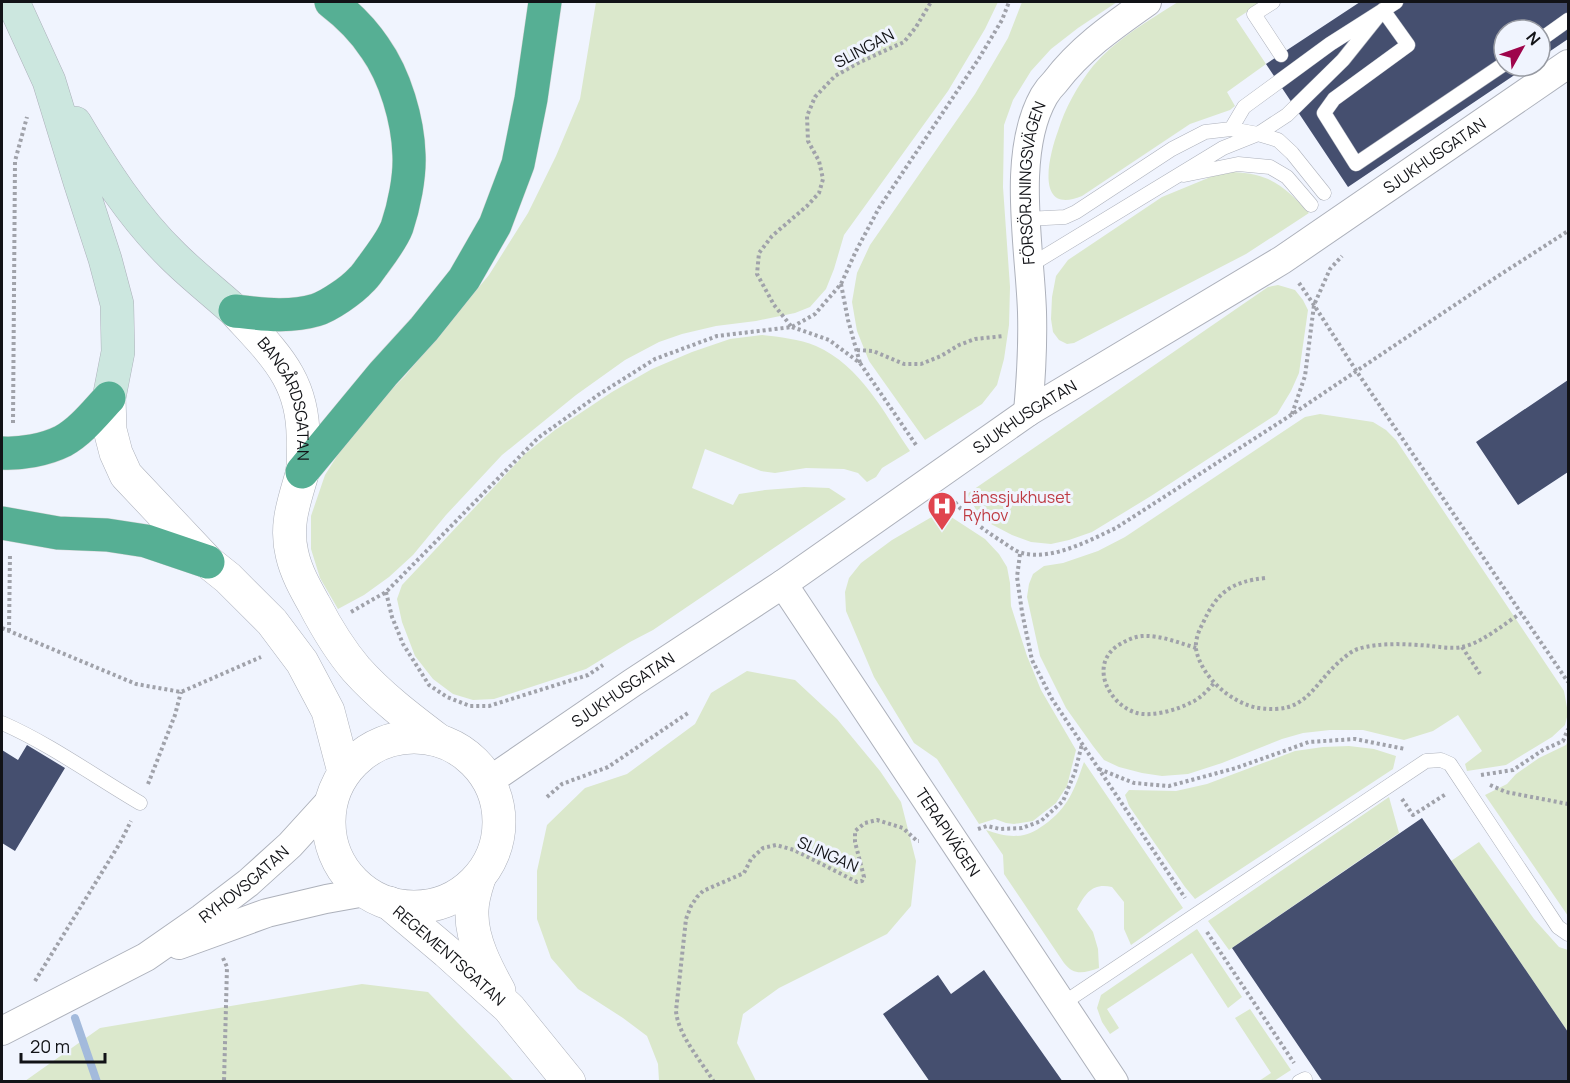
<svg xmlns="http://www.w3.org/2000/svg" width="1570" height="1083" viewBox="0 0 1570 1083" font-family="Manrope,sans-serif">
	<rect width="100%" height="100%" fill="#f0f4fe"/>
	<path fill="#dbe8cc" d="M596,2H998L985,29L948,91L844,235L834,269L826,289L810,307L795,313L756,321L716,326L682,334L659,342L625,360L576,395L502,455L446,515L413,555L389,577L364,595L338,609L320,578L311,549V516L325,475L358,423L405,376L489,275L528,213L556,156L580,99Z
		M1022,2H1117L1078,28L1051,49L1031,71L1013,100L1004,125L1003,187L1010,287L1009,325L1004,359L997,385L982,404L925,440L869,361L857,331L852,302L857,273L870,245L975,94L1008,38Z
		M1178,2H1262L1236,19L1266,64L1227,92L1235,106L1230,110L1190,124L1082,196C1034,216 1049,155 1058,131C1065,108 1078,85 1093,66C1116,39 1148,21 1178,2Z
		M1233,172C1271,174 1284,186 1309,213L1246,254L1074,343L1067,344L1059,340L1053,332L1051,319L1052,297L1056,276L1068,260L1162,197L1213,176Z
		M1278,285L1295,290L1303,300L1308,310L1299,373L1291,391L1277,414L1151,496L1092,532L1069,540L1051,544L1031,542L1012,535L991,524L978,513L967,494L1268,287Z
		M762,335C780,337 799,339 816,346C861,366 884,413 910,451L882,468L876,477L867,482L858,473L844,469L806,468L775,473L761,471L705,449L692,488L733,505L739,494L765,490L804,487L829,488L846,499L653,630L630,642L586,669L494,699L473,700L453,694L433,679L415,656L402,622L397,599L402,585L525,454L555,430L612,392L652,369L692,352L730,339Z
		M1320,414L1373,422L1386,430L1396,440L1564,691L1568,713L1565,725L1552,737L1506,765L1467,771L1465,764L1482,751L1458,715L1433,731L1404,740L1363,730H1330L1303,733L1282,739L1222,763L1188,774L1162,776L1142,773L1119,767L1104,760L1093,746L1066,708L1040,656L1027,597L1029,584L1033,574L1044,566L1063,563L1098,551L1125,537L1305,417Z
		M942,511L985,539L999,554L1007,567L1010,583L1011,606L1027,656L1041,690L1076,750L1067,786L1056,803L1043,813L1033,821L1014,824L1006,823L995,819L979,824L937,759L914,743L874,677L846,611L845,592L849,578L861,563L892,540Z
		M747,671L795,680L837,719L880,771L901,802L916,861L911,906L887,934L779,988L743,1014L737,1043L756,1081H659L658,1064L647,1036L623,1018L578,989L551,958L537,919V871L547,825L585,788L627,774L695,724L711,693Z
		M1568,741V916L1485,795L1507,784L1516,774L1539,758L1566,745Z
		M1349,746L1374,749L1396,756L1393,769L1195,899L1185,887L1129,806L1125,795L1129,790L1176,791L1207,784L1295,751L1323,747Z
		M1084,762L1183,908L1131,945L1124,929V902L1112,887C1092,883 1086,893 1077,909L1093,932L1098,949L1099,968C1084,973 1074,976 1064,963L1004,874L1003,855L986,830C995,833 1005,836 1014,836C1027,836 1034,832 1044,825C1069,807 1074,790 1084,762Z
		M1389,797L1399,833L1229,950L1208,921Z
		M1479,842L1534,919L1559,947L1568,950V1032L1451,861Z
		M1197,929L1242,997L1228,1008L1192,953L1107,1009L1119,1028L1110,1034L1102,1022L1097,1008L1101,995Z
		M362,984L428,992L514,1081H25L100,1028Z
		M1250,1009L1291,1070L1274,1081H1259L1271,1073L1235,1018Z"/>
	<g fill="none" stroke-linecap="round" stroke-linejoin="round">
		<path stroke="#a3badc" stroke-width="8" d="M75,1018L97,1082"/>
	</g>
	<path fill="#454f6f" d="M1360,2H1568V39L1540,58V30H1504V66H1528L1348,187L1266,64Z
		M1568,380V472L1518,505L1476,442Z
		M27,745L65,768L15,851L2,843V750L18,760Z
		M1422,818L1568,1032V1082H1323L1232,948Z
		M984,970L1063,1082H930L883,1014L938,975L951,994Z"/>
	<g fill="none" stroke-linecap="round" stroke-linejoin="round">
		<g stroke="#adb1bb" stroke-width="15">
			<path id="service" d="M1273,2L1254,14L1281,55
				M1383,10L1408,45L1334,99L1324,113L1356,164L1504,64
				M1540,40L1568,20
				M1231,129L1244,107L1330,44L1396,2
				M1184,175L1238,164L1270,167L1287,177L1311,205
				M1026,219L1065,217L1076,212L1172,149L1205,132L1231,129L1258,134L1278,140L1292,153L1324,193
				M1029,266L1223,148L1258,134L1287,115L1343,60L1383,10
				M2,723C50,744 94,776 140,803
				M1062,1004L1426,761L1441,760L1450,764L1558,927L1568,934
				M1299,1082L1305,1079"/>
		</g>
		<g stroke="#adb1bb" stroke-width="30">
			<g id="minor">
				<path id="s1" d="M1028,412C1031,379 1033,346 1032,312C1030,248 1011,154 1044,96C1047,91 1051,86 1055,82C1081,48 1113,26 1147,2"/>
				<path id="s2" d="M783,584L1114,1082"/>
				<path id="s3" d="M489,781L632,683L783,584L1028,412L1282,260L1568,64"/>
				<path d="M179,945L267,913L326,899L365,892"/>
				<path id="s4" d="M2,1031L146,957L202,918L248,883L290,845L331,800"/>
			</g>
		</g>
		<g stroke="#adb1bb" stroke-width="34">
			<g id="tertiary">
				<path id="s5" d="M235,311C274,354 305,380 303,443C303,453 304,465 302,474C294,502 285,525 292,554C296,572 305,588 314,604C326,627 339,649 356,669C380,696 409,718 438,740"/>
				<path d="M109,398L110,430L116,453L126,475L208,562L228,578L272,622L302,662L328,711L344,772"/>
				<circle cx="414" cy="822" r="85"/>
				<path d="M479,878C475,890 471,902 472,915C472,941 487,969 499,991"/>
				<path id="s6" d="M389,903L447,952L509,1008L569,1082"/>
			</g>
		</g>
		<g stroke="#adb1bb" stroke-width="34">
			<path id="secondary" d="M13,2L49,81L80,182L105,259L117,304L118,352L109,398
				M75,123C103,170 133,217 173,256C192,275 214,292 235,311"/>
		</g>
		<g stroke="#d4d5d5" stroke-width="34">
			<path id="motorway" d="M235,311C262,314 289,318 316,310C329,306 352,290 361,280C366,276 369,270 373,265C381,254 392,240 397,227C404,206 410,177 409,155C408,120 395,76 375,48C363,30 348,15 331,2
				M2,453C21,454 45,450 63,441C81,431 95,413 109,398
				M302,472L383,374L424,329L464,279L495,225L518,164L531,99L545,2
				M2,523L58,533L107,535L146,541L208,562"/>
		</g>
		<path stroke="#a0a2aa" stroke-width="4" stroke-dasharray="3 3" stroke-linecap="butt" d="M1299,283L1314,305L1357,372L1568,682
			M841,284L848,320L860,363
			M791,326L774,305L757,274L759,253L772,236L807,206L819,193L823,179L819,161L808,141L807,116L815,97L835,76L860,62L904,42L916,27L931,2
			M792,327L829,340L860,363L916,445
			M857,350L873,351L904,364H921L941,356L959,345L975,339L1004,336
			M1292,414L1305,376L1314,305L1330,269L1342,256
			M13,423L15,161L27,117
			M955,502C969,519 980,527 998,539C1005,543 1014,551 1022,553C1052,561 1090,540 1116,528L1291,415L1495,278L1568,231
			M1020,554L1017,577L1022,612L1032,660L1052,699L1185,898
			M1265,578C1231,582 1217,592 1203,623C1199,630 1195,640 1196,649C1201,677 1232,704 1259,708C1306,715 1311,687 1340,661C1345,657 1351,651 1358,649C1379,642 1409,644 1431,646C1440,647 1453,649 1462,647C1482,643 1504,624 1521,613
			M386,592L392,617L403,644L429,685L447,697L470,706H489L588,675L603,665
			M351,612L386,592L538,438L598,395L655,359L717,336L792,327L815,314L841,284L856,251L879,208L978,60L1002,20L1009,2
			M2,628L136,684L181,692L261,657
			M9,631L10,554
			M1462,647L1480,674
			M1196,648C1180,643 1160,635 1142,636C1133,637 1125,641 1117,646C1089,666 1109,705 1137,713C1151,717 1177,710 1190,703C1200,699 1207,691 1214,683
			M1099,769L1134,783L1169,786L1236,768L1309,742L1355,739L1405,749
			M1481,775L1513,770L1543,750L1563,741L1568,729
			M148,784L175,715L181,692
			M1490,785L1506,792L1568,804
			M547,797L562,784L608,767L688,713
			M1402,799L1413,815L1446,794
			M978,829L987,826L1000,829L1022,828L1041,821L1063,801L1075,772L1082,744
			M1207,932L1294,1063
			M223,958L227,967L224,1082
			M35,981L120,843L131,821
			M714,1082C701,1061 678,1035 676,1011L686,919L691,906L697,897L703,891L744,873L751,859L763,848L776,845L794,850L857,882L862,881L864,877L855,842V831L865,823L877,820L903,828L917,841H919"/>
		<use href="#service" stroke="#fff" stroke-width="14"/>
		<use href="#minor" stroke="#fff" stroke-width="28"/>
		<use href="#tertiary" stroke="#fff" stroke-width="33"/>
		<use href="#secondary" stroke="#cce7df" stroke-width="33"/>
		<use href="#motorway" stroke="#56af94" stroke-width="33"/>
	</g>
	<defs>
		<g id="hospital-pin" transform="scale(1.5)"><path d="M0 17L-7.5 6A9.5 9.5 0 1 1 7.5 6Z" fill="#e0444e" stroke="#f0f4fe"/><path d="M-5-5h3v3.5h4V-5h3V5h-3V1.5h-4V5h-3Z" fill="#fff"/></g>
	</defs>
	<g fill-rule="evenodd">
		<use href="#hospital-pin" x="942" y="506"/>
	</g>
	<g text-anchor="middle" stroke-width="6" stroke-linejoin="round" paint-order="stroke">
		<g font-size="16" fill="#121317" stroke="#f0f4fe">
			<text transform="translate(864 48) rotate(-28)" y="6">SLINGAN</text>
			<text dy="6" stroke="none"><textPath href="#s3" startOffset="1134">SJUKHUSGATAN</textPath></text>
			<text dy="6" stroke="none"><textPath href="#s1" startOffset="230">FÖRSÖRJNINGSVÄGEN</textPath></text>
			<text dy="6" stroke="none"><textPath href="#s5" startOffset="105">BANGÅRDSGATAN</textPath></text>
			<text dy="6" stroke="none"><textPath href="#s3" startOffset="648">SJUKHUSGATAN</textPath></text>
			<text dy="6" stroke="none"><textPath href="#s3" startOffset="162">SJUKHUSGATAN</textPath></text>
			<text dy="6" stroke="none"><textPath href="#s2" startOffset="298">TERAPIVÄGEN</textPath></text>
			<text transform="translate(828 854) rotate(24)" y="6">SLINGAN</text>
			<text dy="6" stroke="none"><textPath href="#s4" startOffset="284">RYHOVSGATAN</textPath></text>
			<text dy="6" stroke="none"><textPath href="#s6" startOffset="80">REGEMENTSGATAN</textPath></text>
		</g>
		<g font-size="16" fill="#be3a42" stroke="#f0f4fe" text-anchor="start">
			<text x="963" y="503">Länssjukhuset<tspan x="963" dy="18">Ryhov</tspan></text>
		</g>
	</g>
	<rect width="1570" height="1083" fill="none" stroke="#121317" stroke-width="6"/>
	<g transform="translate(1522 48) rotate(50)"><circle r="28" fill="#f0f4fe" stroke="#979aa2" stroke-width="1.5"/>
	<path d="M0-4.5L10 22L0 15L-10 22Z" fill="#9e044b"/>
	<text y="-9" font-size="16" font-weight="bold" text-anchor="middle" fill="#121317">N</text>
	</g>
	<path d="M21 1053v9h84v-9" fill="none" stroke="#121317" stroke-width="3"/>
	<text x="30" y="1053" font-size="18" fill="#121317" stroke="#f0f4fe" stroke-width="4.5" paint-order="stroke">20 m</text>
</svg>
